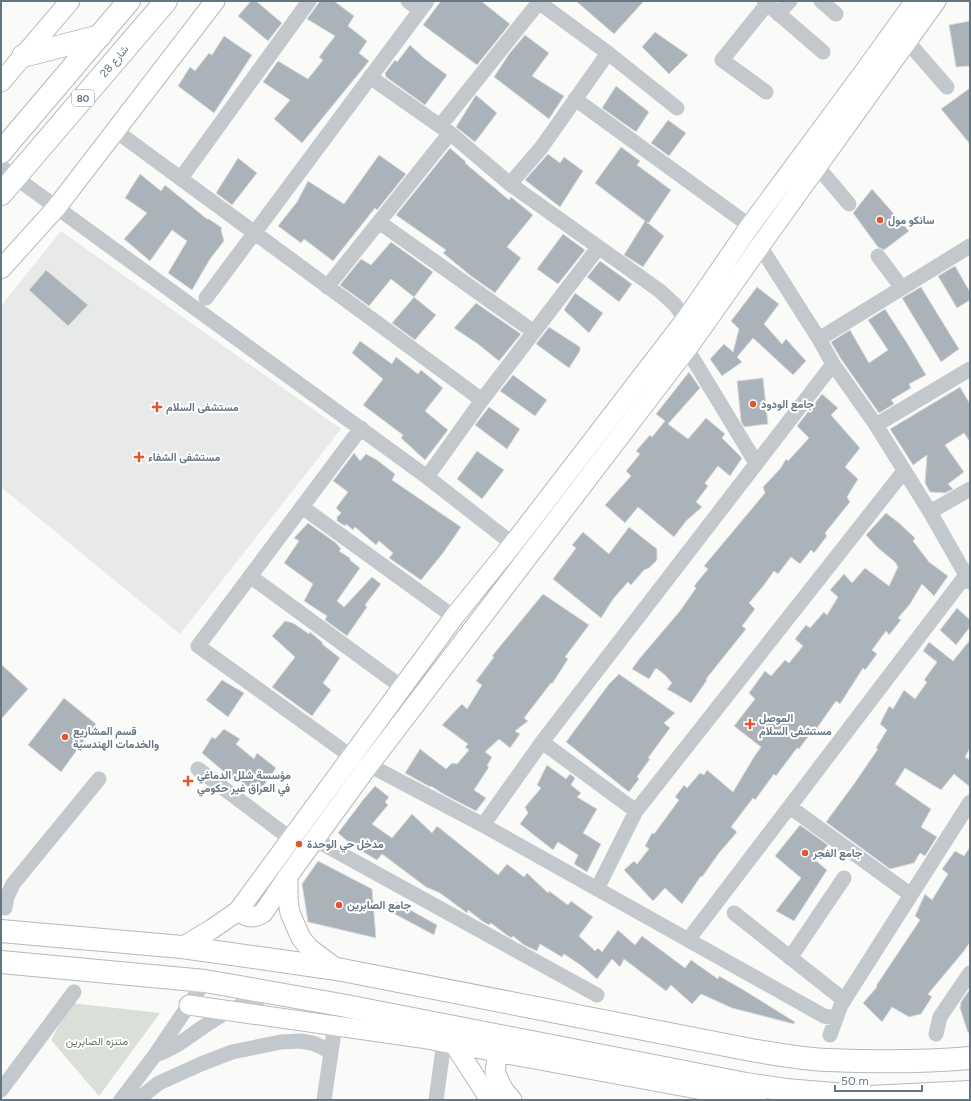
<svg xmlns="http://www.w3.org/2000/svg" width="971" height="1101" viewBox="0 0 971 1101" font-family="Figtree,Vazirmatn,sans-serif">
	<rect width="100%" height="100%" fill="#fafaf8"/>
	<path fill="#e8e9e9" d="M61,231L341,429L180,634L1,487V306Z"/>
	<path fill="#dadfd7" d="M71,1003L160,1013L99,1096L51,1040Z"/>
	<path fill="#aab3b9" stroke="#dcdcda" d="M251,1H256L282,23L268,41L238,16Z
		M320,1H334L354,16L348,26L367,41L359,53L369,61L302,143L274,119L290,100L263,82L278,61L308,79L323,60L319,57L335,36L307,19Z
		M441,1H481L510,24L477,65L423,25Z
		M576,1H644L614,34Z
		M970,21V66L956,67L949,25Z
		M655,32L688,55L669,74L642,47Z
		M525,35L549,53L532,76L564,96L549,119L494,77L509,54Z
		M224,36L252,55L214,113L178,86L190,67L195,71L209,53L212,55Z
		M410,45L424,58L447,75L425,105L386,77L385,73L395,60L397,62Z
		M616,86L649,112L636,132L602,108Z
		M970,88V144L941,109Z
		M476,95L497,113L475,142L456,127Z
		M668,120L686,133L669,156L651,143Z
		M621,147L640,161L637,165L671,190L648,224L647,222L664,236L643,267L624,255L645,221L595,183Z
		M450,148L466,162L465,163L509,200L511,197L533,215L507,247L521,258L495,293L471,276L443,253L446,250L396,215Z
		M548,154L560,163L564,157L583,171L560,207L525,180Z
		M379,155L406,174L377,210L375,208L333,261L304,239L301,243L278,226L297,202L308,181L344,204Z
		M238,158L257,173L232,205L216,193Z
		M140,174L161,191L165,185L207,219H209L222,228L221,230L224,241L210,259L192,290L168,273L187,241L172,230L150,261L124,239L147,213L125,198Z
		M872,189L909,231L884,250L878,247L853,213Z
		M563,234L585,250L558,284L537,269Z
		M391,242L433,272L414,297L391,279L369,306L340,285L361,259L371,265Z
		M600,261L632,284L619,302L587,277Z
		M955,266L970,292V300L957,308L938,276Z
		M46,270L88,305L68,326L29,290Z
		M757,287L779,304L764,324L782,344L786,339L806,361L793,375L753,338L737,357L742,362L722,376L710,359L724,344L733,352L739,329L731,321Z
		M921,287L959,349L941,362L902,298Z
		M575,293L603,313L589,333L564,310Z
		M414,297L436,315L415,340L392,323Z
		M476,303L521,334L499,361L478,344L454,328Z
		M885,309L907,343L926,375L909,384L911,388L891,400L894,404L879,413L841,359L831,342L850,330L869,363L888,350L868,320Z
		M549,327L580,347V351L569,368L536,344Z
		M360,341L392,364L396,357L418,374L421,370L443,388L425,411L448,430L425,460L401,438L403,435L363,405L383,379L352,353Z
		M689,372L700,388L668,424L688,439L706,418L725,434L722,438L742,458L730,476L718,466L705,483L708,486L696,502L702,507L686,521L674,537L638,507L625,523L605,505L631,476L626,471L640,454L636,451L650,435L652,437L665,421L656,414Z
		M513,375L547,400L535,416L500,391Z
		M763,378L768,424L744,427L741,421L737,381Z
		M960,387L970,404V442L964,433L945,445L964,472L948,484L953,489L945,493L930,492L925,483L927,455L913,465L890,429Z
		M822,394L838,408L831,415L860,448L845,467L858,479L847,497L850,502L825,533L827,536L814,553L811,550L800,564L791,557L778,574L774,571L764,585L749,603L755,609L742,626L746,629L706,679L707,680L691,703L667,689L672,683L665,675L656,668L649,679L632,669L640,658L680,611L696,588L694,586L708,569L704,566L765,493L763,487L780,469L786,459L788,461L809,438L797,426Z
		M489,407L520,429L507,449L475,425Z
		M477,451L504,470L482,499L457,479Z
		M354,453L360,461L366,454L377,460L395,474L392,480L461,527L443,553L421,580L389,558L393,553L379,541L376,545L355,527L353,530L346,524L345,526L337,521V517L341,513L336,508L348,492L333,481Z
		M886,513L899,523L915,538L913,541L929,562L948,576L934,596L922,584L910,604L898,618L901,620L889,635L886,631L872,650L877,654L865,670L863,668L840,704L836,701L812,735L810,734L799,749L797,748L776,776L774,774L755,800L753,798L731,827L737,832L719,853L702,877L701,876L682,904L665,888L653,901L624,870L634,861L637,864L649,849L645,846L652,833L654,834L679,800L675,797L684,785L687,788L700,773L704,775L707,770L733,792L754,757L761,747L734,726L755,699L749,693L765,671L771,676L785,660L789,663L803,646L795,639L806,625L810,628L824,612L827,615L838,597L830,590L844,574L852,583L865,568L889,586L898,567L895,562L878,548L866,535Z
		M308,523L336,543L341,549L339,551L350,558V560L360,568L337,601L344,607L372,577L381,584L365,605L367,607L347,636L325,620L327,616L304,601L313,584L284,563L299,541L294,538Z
		M629,527L657,549V560L649,568L644,570L631,585L628,582L613,599L601,618L553,579L576,548L572,545L583,532L609,554Z
		M543,594L589,625L565,657L568,659L552,684L551,683L524,718L528,721L515,731L520,734L510,748L499,739L485,752L492,757L487,766L489,767L474,790L486,798L476,811L445,795L431,786L430,787L405,773L420,749L446,769L452,763L457,764L469,750L465,747L468,744L442,725L462,704L467,709L482,685L476,681L494,657L492,656Z
		M957,608L970,620V627L956,645L940,630Z
		M285,621L293,623L309,634L310,632L323,643L322,644L340,658L323,683L331,690L312,716L272,687L295,657L272,636Z
		M970,640V748L965,757L970,760V787L954,774L941,790L905,768L895,784L931,809L921,827L937,837L925,856L920,853L914,863L890,869L826,822L854,784L878,749L876,748L887,730L880,724L889,706L893,709L904,690L915,699L927,682L924,680L937,662L923,651L929,642L953,661Z
		M1,664L28,689L1,719Z
		M619,674L675,713L664,723L670,728L648,758L650,759L637,777L639,779L629,792L566,742L609,684Z
		M222,680L244,693L228,717L206,700Z
		M64,698L96,724L61,772L28,745Z
		M224,729L240,739L236,744L254,759L257,753L276,768L258,794L238,779L236,782L202,753L212,737L215,739Z
		M547,765L566,779L570,774L575,778L571,785L581,793L577,797L597,809L583,833L601,844L587,872L574,864L578,855L558,842L553,850L520,824L528,813L525,807L541,788L537,785Z
		M375,786L389,797L385,802L388,805L372,824L392,838L412,814L432,833L437,826L498,875L507,864L524,877L527,873L548,893L549,891L568,905L571,901L593,917L579,936L595,951L598,948L602,952L618,930L635,945L642,936L685,968L691,960L718,979L719,976L742,989L795,1022L794,1024L732,1008L701,994L692,1004L671,985L666,991L624,959L620,967L612,959L597,979L582,966L564,954L562,957L540,944L537,951L524,945L513,936L512,938L508,936L491,923L489,925L482,921L468,910L467,913L440,893L426,887L382,854L377,860L353,846L338,833L363,800Z
		M800,825L828,845L815,860L827,870L794,921L776,911L801,878L775,856Z
		M970,847V942L964,951L928,994L932,997L921,1014L909,1017L892,1007L882,1022L863,1003L877,987L876,986L920,920L915,916L925,894L932,900L948,874L942,869L955,851L964,856Z
		M318,861L372,889L376,938L308,922L302,884Z
		M396,902L437,925L434,935L391,912Z
		M970,989V1032L968,1033L960,1008L961,1002Z"/>
	<g fill="none" stroke-linecap="round" stroke-linejoin="round">
		<g stroke="#b5babe" stroke-width="21">
			<path id="major" d="M1,82L70,1
				M1,269L56,208L215,1
				M238,911C247,918 253,919 263,913L288,876
				M182,947L212,929L238,911L454,617L513,544L686,319L750,226L869,65L915,1
				M337,969L309,948L301,938L290,913L288,900V876L369,765L692,342L760,246L936,1
				M189,1005L421,1038L757,1100
				M450,1039L454,1044L490,1100
				M512,1100L503,1089L495,1072L497,1059L505,1053L514,1051"/>
		</g>
		<g stroke="#b4b9bd" stroke-width="24">
			<path id="highway" d="M23,56L100,36
				M1,152L129,1
				M1,194L166,1
				M1,931L182,947L337,969L751,1050C776,1054 801,1059 827,1060C874,1062 923,1062 970,1058
				M1,962L205,981L341,1005L746,1084L786,1090L870,1097L970,1092"/>
		</g>
		<path stroke="#c3c8cc" stroke-width="15" d="M408,1L420,10
			M537,1L608,53L677,108
			M764,1L823,52
			M821,1L836,14
			M778,14L790,1
			M907,41L947,87
			M370,77L450,133L510,184L660,291L674,304L693,327
			M766,92L722,60L767,4
			M575,99L750,226
			M440,126L539,2
			M116,131L482,400
			M817,166L849,204
			M1,167L427,477L513,544
			M181,178L309,1
			M510,184L541,148L608,53
			M379,222L534,332
			M760,246L819,339L833,364L876,425L930,512L970,582
			M878,256L902,288
			M327,287L450,133
			M206,298L427,1
			M819,339L970,246
			M687,349L756,463
			M876,425L970,369
			M427,477L482,400L598,248
			M302,507L454,617
			M930,512L970,489
			M250,576L403,688
			M542,742L636,811
			M352,757L198,646L361,428
			M369,765L483,825L824,1016L836,1018
			M198,769L291,839
			M790,807L911,895
			M483,825L542,742L833,364
			M314,839L597,995
			M597,889L636,811L904,471
			M5,908L7,897L13,884L99,779
			M734,913L844,1000
			M688,940L966,575
			M790,958L844,878
			M936,1034L940,1017L970,973
			M830,1035L841,1005L970,802
			M155,1055C174,1049 187,1038 203,1027C224,1012 248,1001 272,994
			M1,1090L74,992
			M121,1100L155,1055L205,981
			M137,1100L159,1083L201,1064L232,1052L281,1042L301,1041L312,1043L322,1047L331,1053
			M324,1100L335,1025
			M436,1100L444,1042"/>
		<use href="#major" stroke="#fff" stroke-width="19"/>
		<use href="#highway" stroke="#fff" stroke-width="22"/>
	</g>
	<g fill="#e4572e" stroke="#fff" stroke-width="1.5">
		<circle cx="880" cy="220" r="4"/>
		<circle cx="753" cy="404" r="4"/>
		<path d="M155 401h4v4h4v4h-4v4h-4v-4h-4v-4h4z"/>
		<path d="M137 451h4v4h4v4h-4v4h-4v-4h-4v-4h4z"/>
		<path d="M748 718h4v4h4v4h-4v4h-4v-4h-4v-4h4z"/>
		<circle cx="65" cy="737" r="4"/>
		<path d="M186 775h4v4h4v4h-4v4h-4v-4h-4v-4h4z"/>
		<circle cx="299" cy="844" r="4"/>
		<circle cx="805" cy="853" r="4"/>
		<circle cx="339" cy="905" r="4"/>
	</g>
	<g text-anchor="middle" stroke-width="4" stroke-linejoin="round" paint-order="stroke">
		<rect fill="#fff" stroke="#939fa8" stroke-width="1" x="72" y="90" width="22" height="16" rx="3"/>
		<g font-size="10" font-weight="bold" fill="#657683">
			<text x="83" y="102">80</text>
		</g>
		<g font-size="11" fill="#657683" stroke="#fff">
			<text transform="translate(114 61) rotate(-50)" y="4">شارع 28</text>
		</g>
		<g font-size="11" font-weight="bold" fill="#657683" stroke="#fff" text-anchor="start">
			<text x="888" y="224">سانكو مول</text>
			<text x="761" y="408">جامع الودود</text>
			<text x="166" y="411">مستشفى السلام</text>
			<text x="148" y="461">مستشفى الشفاء</text>
			<text x="759" y="722">الموصل<tspan x="759" dy="13">مستشفى السلام</tspan></text>
			<text x="73" y="735">قسم المشاريع<tspan x="73" dy="13">والخدمات الهندسية</tspan></text>
			<text x="197" y="779">مؤسسة شلل الدماغي<tspan x="197" dy="13">في العراق غير حكومي</tspan></text>
			<text x="307" y="848">مدخل حي الوحدة</text>
			<text x="813" y="857">جامع الفجر</text>
			<text x="347" y="909">جامع الصابرين</text>
		</g>
		<g font-size="11" fill="#687a64" stroke="#fff">
			<text x="97" y="1045">متنزه الصابرين</text>
		</g>
	</g>
	<rect width="971" height="1101" fill="none" stroke="#657683" stroke-width="4"/>
	<path d="M835 1085v6h87v-6" fill="none" stroke="#657683" stroke-width="2"/>
	<text x="841" y="1085" font-size="12" fill="#657683" stroke="#ffffff" stroke-width="3" paint-order="stroke">50 m</text>
</svg>
